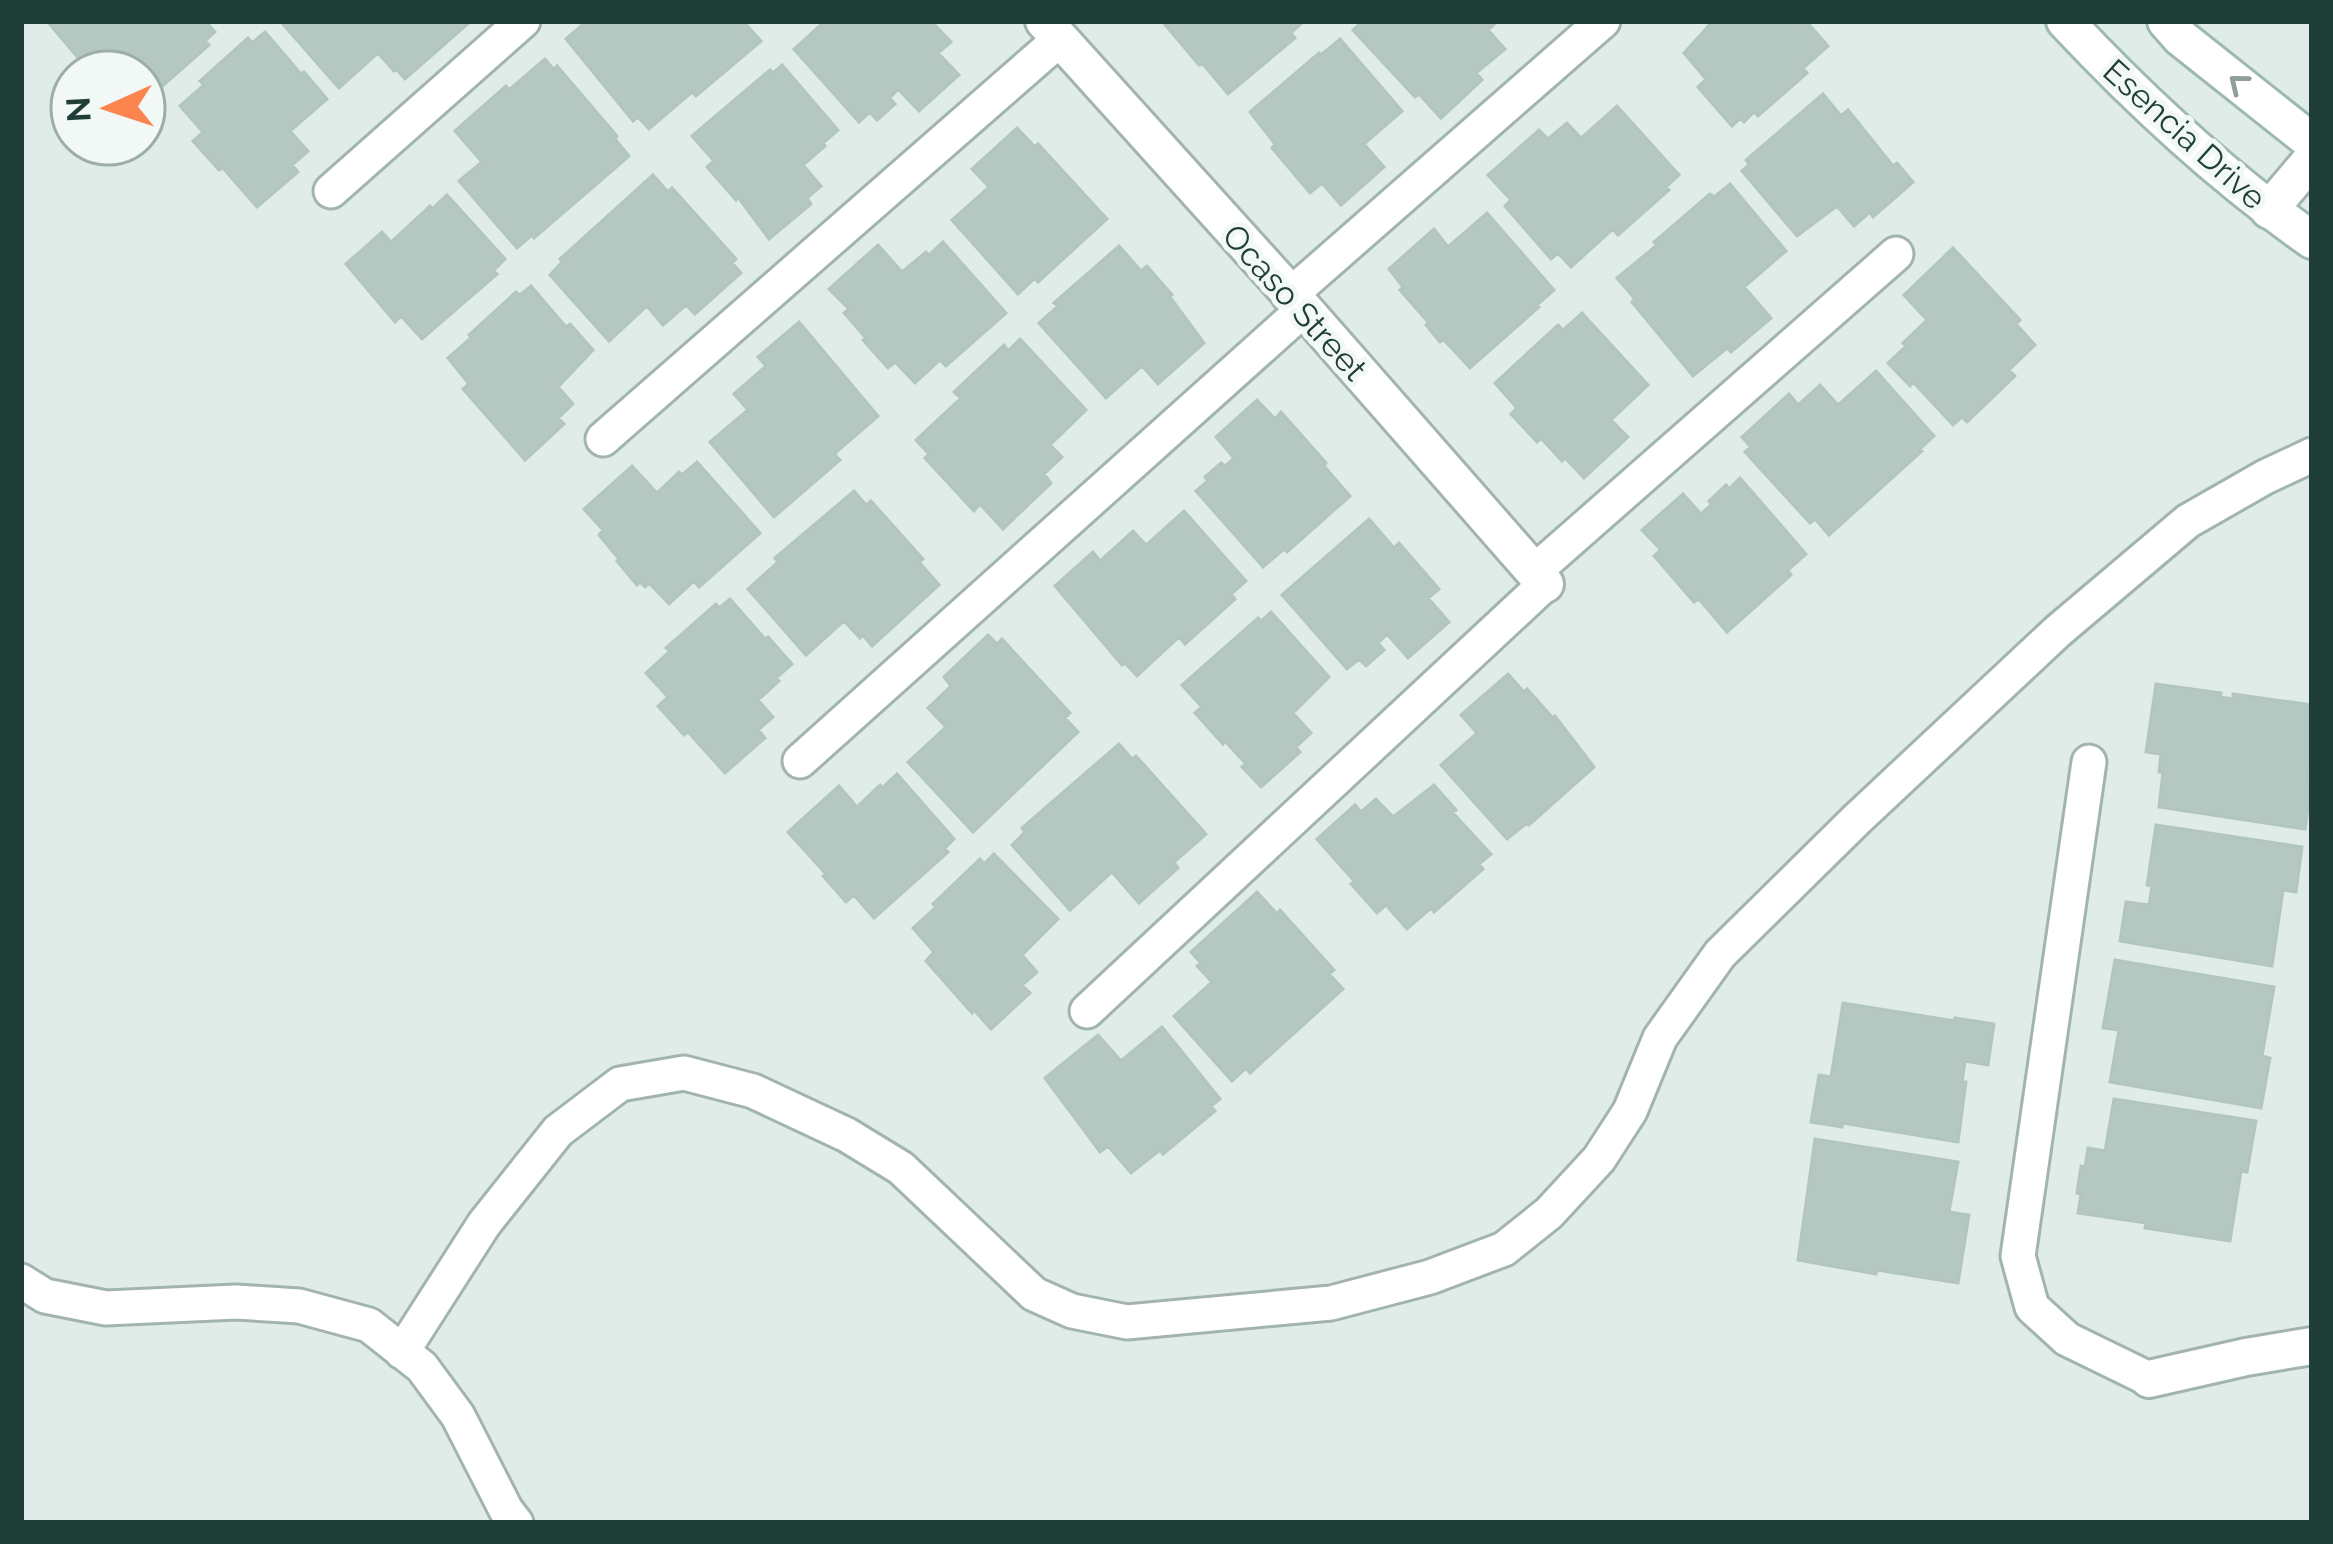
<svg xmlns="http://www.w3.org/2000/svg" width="2333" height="1544" viewBox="0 0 2333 1544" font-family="Raleway,sans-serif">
	<rect width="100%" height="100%" fill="#e0ece8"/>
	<path fill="#b5c7c1" stroke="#b2c6bf" stroke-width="3" d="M47,21H205L215,32L205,41L209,45L159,89L153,82L144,90V72H83L76,64L80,60Z
		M284,21H471L405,79L396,69L394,71L378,53L339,88L282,23Z
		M587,21H743L761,41L696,96L692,92L649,129L638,117L633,121L566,39Z
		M825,21H931L951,42L938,53L959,75L919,111L898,89L890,98L895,104L877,120L870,112L859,122L794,49Z
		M1162,21H1304L1291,33L1295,38L1228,94L1202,63L1199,65Z
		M1363,21H1498L1488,30L1505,49L1476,73L1482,80L1441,118L1419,94L1415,97L1353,30Z
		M1713,21H1806L1828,46L1803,68L1807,73L1758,116L1754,112L1744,122L1741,118L1732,126L1698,87L1706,79L1684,53Z
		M265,32L301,74L304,72L327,99L290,131L308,151L292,165L298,172L257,207L223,168L219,170L193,141L203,132L180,106L204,85L200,81L248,38L252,43Z
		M1340,39L1402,111L1364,144L1384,167L1341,205L1322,183L1310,193L1272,148L1275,144L1250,112L1319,53L1321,55Z
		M545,59L554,70L557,66L617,136L615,139L629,156L534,238L532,235L517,248L459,181L482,162L455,131L506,86L509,90Z
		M782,65L838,130L823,143L825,146L803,165L821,186L807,198L811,204L769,239L738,197L736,200L707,167L714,161L692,136L770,70L773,73Z
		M1823,94L1841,116L1848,110L1893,166L1897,163L1913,182L1873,217L1870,212L1854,226L1837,206L1797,236L1742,171L1749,165L1746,160Z
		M1617,106L1679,175L1666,187L1669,190L1618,235L1613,229L1571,267L1558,253L1551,259L1505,206L1511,200L1488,175L1539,130L1548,139L1567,123L1581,138Z
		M1017,128L1035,147L1038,144L1107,219L1038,282L1035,278L1018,294L952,220L989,187L972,169Z
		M653,175L668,192L672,188L736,259L732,263L741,273L695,314L686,305L663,325L647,306L609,341L550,275L562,262L560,259Z
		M1730,184L1786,251L1744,287L1771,318L1731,352L1727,348L1693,376L1632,302L1635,299L1617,278L1657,245L1654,242L1710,194L1714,197Z
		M447,195L505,259L493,271L497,274L422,339L401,316L395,322L346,264L382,232L391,242L430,206L432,209Z
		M1487,213L1554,290L1537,305L1539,307L1470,368L1443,339L1440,342L1426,325L1428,322L1400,290L1403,287L1389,269L1434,229L1448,247Z
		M943,242L1006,313L946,366L940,360L915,383L895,362L888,368L863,340L866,338L844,313L849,309L829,289L878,245L902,272L926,252L929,255Z
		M1119,246L1141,271L1147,266L1172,295L1170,297L1204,343L1158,384L1142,366L1106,398L1039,323L1058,306L1054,303Z
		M1953,248L2020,320L2016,324L2035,345L2009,370L2015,376L1967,422L1962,417L1953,425L1913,382L1910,386L1888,363L1906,346L1903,343L1927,320L1904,295Z
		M531,286L566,327L570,324L593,350L558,387L573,404L558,418L564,424L525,460L463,389L469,384L448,358L471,338L469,335L516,292L520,295Z
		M1582,313L1648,385L1611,420L1628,437L1584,478L1565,458L1562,461L1541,438L1537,442L1511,414L1517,408L1495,383L1558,325L1563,330Z
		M799,322L878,416L834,454L840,460L774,517L710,442L748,410L734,394L766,366L758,357Z
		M1020,339L1086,410L1050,445L1062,457L1044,474L1051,483L1003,529L980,504L974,511L925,458L929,454L916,440L961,398L954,392L1004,345L1008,351Z
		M1876,371L1934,436L1920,449L1922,451L1829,535L1815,519L1810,523L1745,452L1751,447L1742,437L1789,394L1798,405L1820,385L1838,405Z
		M1257,400L1275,419L1281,412L1326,463L1324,466L1350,496L1287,552L1284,549L1263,567L1196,491L1208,481L1205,477L1221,463L1225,466L1234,458L1216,437Z
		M697,462L760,533L699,587L694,581L669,604L649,583L645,587L640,582L637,585L617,561L619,559L599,535L603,530L584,509L632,466L657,493L679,472L682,475Z
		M1740,478L1806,554L1788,570L1791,575L1727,632L1699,599L1694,602L1654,556L1661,550L1642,530L1683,494L1701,514L1712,504L1709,501L1726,485L1729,489Z
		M854,491L866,505L871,501L923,559L919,562L939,585L872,646L863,635L860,638L844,621L806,655L748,589L778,562L775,558Z
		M1184,511L1246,581L1231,594L1235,599L1185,644L1179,637L1137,676L1125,663L1122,665L1055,586L1093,552L1100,561L1133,531L1146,545Z
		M1369,519L1394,548L1399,543L1439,589L1428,598L1449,622L1408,658L1387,634L1378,643L1384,650L1366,666L1359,659L1347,669L1282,595Z
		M730,599L765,639L768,637L792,664L776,678L779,681L758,700L773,717L758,730L765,738L725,773L688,732L684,735L658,706L668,697L646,673L670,651L666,648L716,604L719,608Z
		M1271,612L1329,677L1293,713L1311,733L1296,747L1300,752L1261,787L1242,767L1246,764L1225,741L1223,744L1195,713L1202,707L1182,685L1258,618L1261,621Z
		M988,635L997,644L1002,639L1070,713L1065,718L1078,732L973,832L908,762L946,727L928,708L951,686L944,677Z
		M1508,674L1524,692L1527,689L1553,718L1555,716L1594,767L1529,825L1527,823L1507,839L1441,765L1477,733L1461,715Z
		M2156,684L2221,693L2220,697L2233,699V694L2312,705V747L2307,779H2312L2305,829L2159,807L2163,772H2159L2161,754L2146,752Z
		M1119,744L1132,759L1136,756L1206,834L1174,862L1178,868L1139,903L1112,872L1070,910L1012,845L1025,832L1022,828Z
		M897,774L954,839L944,849L948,852L874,918L854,895L846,902L823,876L826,874L788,832L839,786L857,807L880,785L882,788Z
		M1434,785L1456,810L1452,812L1491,854L1479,864L1483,869L1434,912L1431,908L1407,929L1386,905L1377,913L1351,884L1355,882L1317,839L1355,805L1361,812L1376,799L1393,817Z
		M2156,825L2302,847L2296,892L2283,890L2272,966L2120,941L2126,902L2149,905L2152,886L2147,885Z
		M994,854L1058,919L1022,955L1037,972L1022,985L1030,993L991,1029L974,1010L972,1013L926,961L934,952L913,928L936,907L933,904L980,859L984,864Z
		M1257,892L1277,914L1280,910L1334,970L1329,974L1343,989L1250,1073L1246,1068L1232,1081L1174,1016L1212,982L1197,966L1201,963L1191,952Z
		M2115,960L2274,987L2262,1056L2270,1058L2261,1108L2110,1082L2119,1030L2103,1028Z
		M1843,1003L1955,1021V1018L1994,1024L1988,1065L1965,1061L1962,1082H1966L1958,1142L1842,1123V1127L1811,1122L1819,1075L1831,1077Z
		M1162,1027L1220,1099L1211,1106L1215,1111L1163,1154L1160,1150L1131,1173L1108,1146L1100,1152L1045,1078L1098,1035L1121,1061Z
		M2114,1099L2256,1121L2247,1172L2241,1171L2230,1241L2145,1228L2146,1223L2078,1213L2081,1194L2077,1193L2081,1166L2085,1167L2088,1148L2105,1151Z
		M1815,1139L1958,1162L1949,1212L1969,1215L1958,1283L1877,1270L1876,1274L1798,1260Z"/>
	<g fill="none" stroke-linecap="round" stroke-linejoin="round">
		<g stroke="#a2b4b0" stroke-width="39">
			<path id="lane" d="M331,191L523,21
				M1289,296L1603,21
				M603,439L1060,39
				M1535,571L1896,254
				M800,761L1304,309
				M2089,762L2018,1256L2032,1307L2067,1339L2149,1379
				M1087,1011L1545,584
				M21,1281L45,1296L106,1308L236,1302L299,1306L369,1325L422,1367L458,1416L506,1510L516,1523
				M402,1352L484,1224L558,1131L620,1084L684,1073L753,1091L847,1135L901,1168L1034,1294L1072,1311L1127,1322L1331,1303L1430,1277L1504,1249L1549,1213L1599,1159L1630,1111L1660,1038L1720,954L1856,820L2058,631L2188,521L2265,477L2312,455"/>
		</g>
		<g stroke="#a2b4b0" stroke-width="42">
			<path id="street" d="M1044,21L1304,309L1545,584
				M2269,210L2312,159
				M2149,1379L2246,1357L2312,1346"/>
		</g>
		<g stroke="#9db9b1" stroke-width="42">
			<path id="secondary" d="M2065,21C2140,101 2222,177 2312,240
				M2166,21L2181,38L2312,142"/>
		</g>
		<use href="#lane" stroke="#fff" stroke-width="33"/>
		<use href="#street" stroke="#fff" stroke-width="36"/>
		<use href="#secondary" stroke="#fff" stroke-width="36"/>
	</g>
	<defs><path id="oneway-chevron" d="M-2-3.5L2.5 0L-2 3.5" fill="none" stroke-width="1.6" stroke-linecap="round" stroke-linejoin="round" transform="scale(3)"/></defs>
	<use stroke="#8f9e9c" href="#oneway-chevron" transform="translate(2238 83) rotate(-141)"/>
	<g text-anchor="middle" stroke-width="10" stroke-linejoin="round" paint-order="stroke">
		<g font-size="33" fill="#1f3e38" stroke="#f1f8f5">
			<text transform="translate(2185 134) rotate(42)" y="12">Esencia Drive</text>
			<text transform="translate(1295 302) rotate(48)" y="12">Ocaso Street</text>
		</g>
	</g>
	<rect width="2333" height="1544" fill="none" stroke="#1f3e38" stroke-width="48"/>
	<g transform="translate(108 108) rotate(267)"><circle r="57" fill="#f1f8f5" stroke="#9daea9" stroke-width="3"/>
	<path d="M0-9L21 45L0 30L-21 45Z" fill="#fc844e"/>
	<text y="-18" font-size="33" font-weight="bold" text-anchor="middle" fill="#1f3e38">N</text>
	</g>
</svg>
